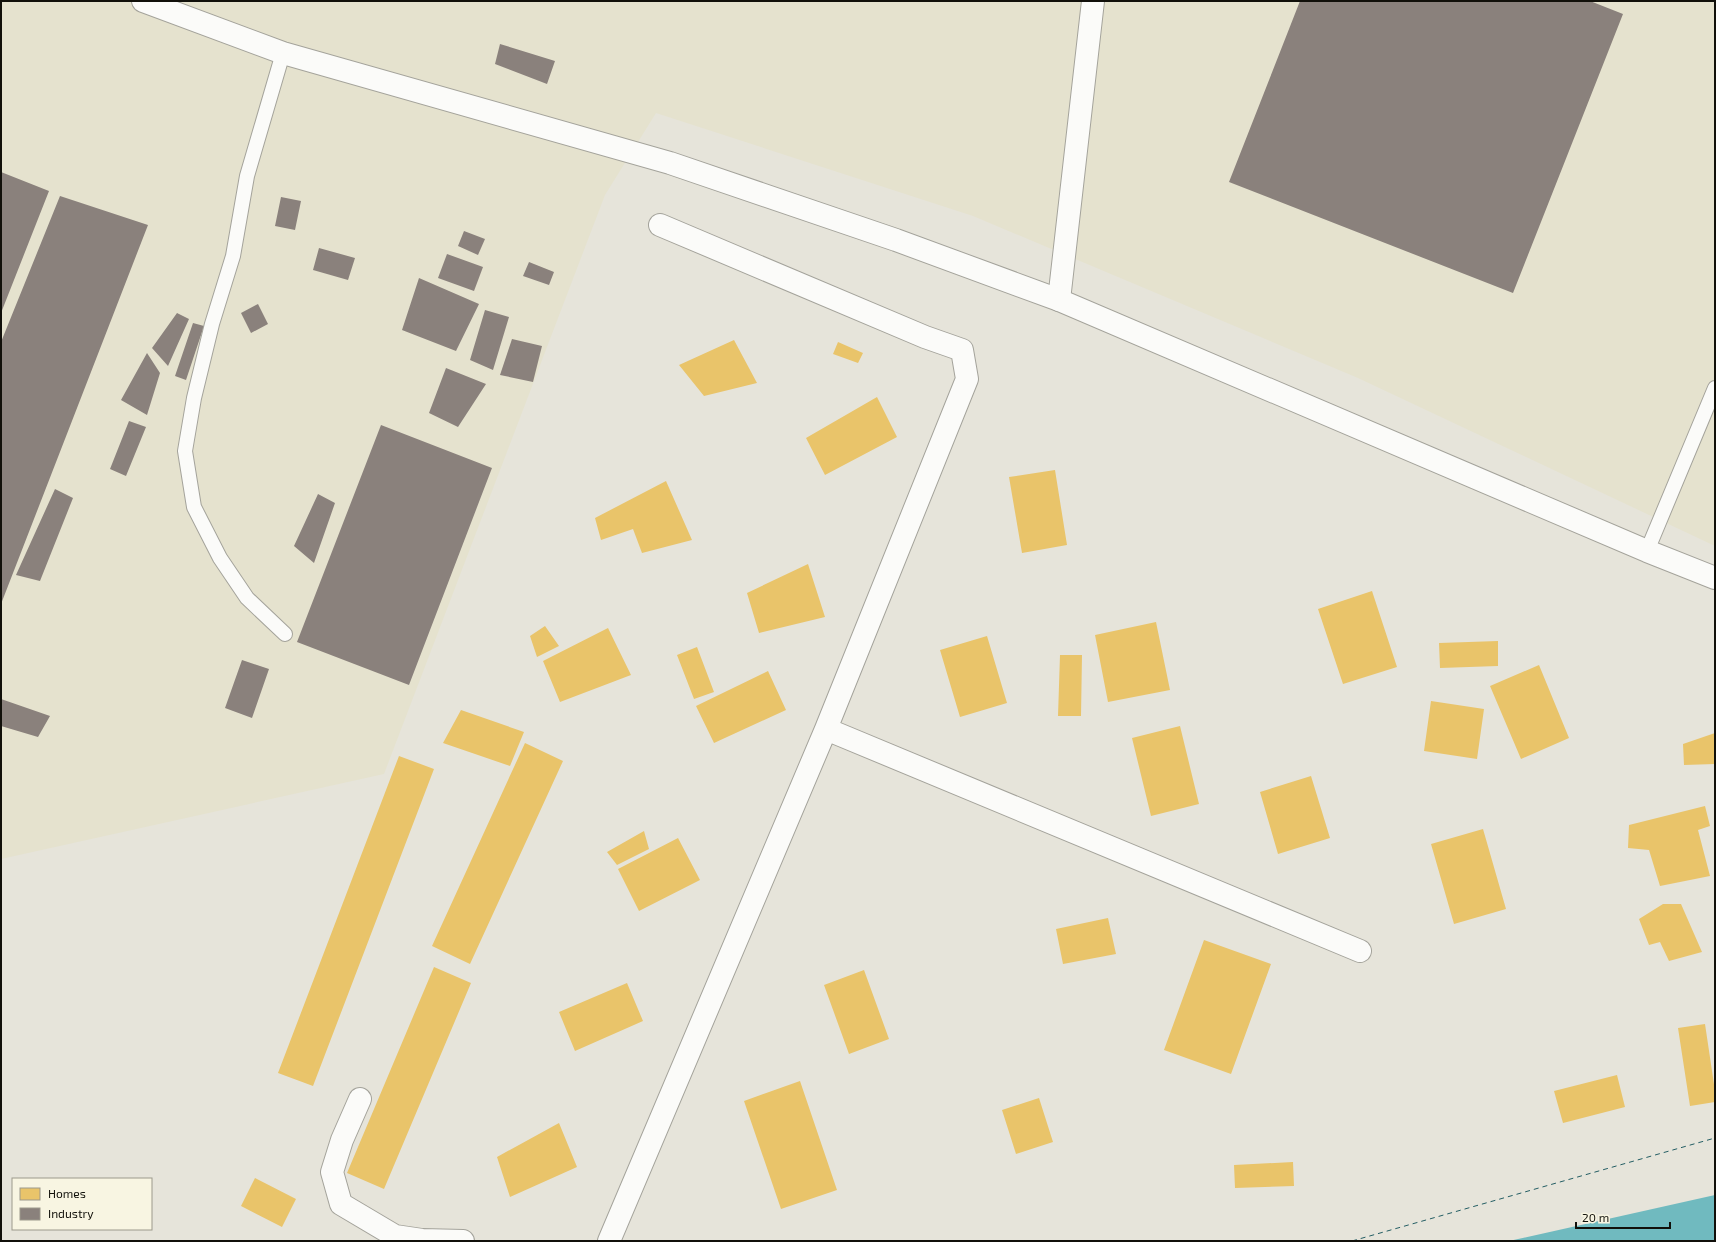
<svg xmlns="http://www.w3.org/2000/svg" width="1716" height="1242" viewBox="0 0 1716 1242" font-family="'Exo 2',sans-serif">
	<rect width="100%" height="100%" fill="#e6e4da"/>
	<path fill="#e5e2ce" d="M1,1H1715V546L1358,378L973,216L656,113L605,195L384,774L1,859Z"/>
	<path fill="#70babf" d="M1715,1195V1241H1509Z"/>
	<path fill="#e9c46a" d="M734,340L757,383L704,396L679,365Z
		M838,342L863,353L858,363L833,354Z
		M877,397L897,437L825,475L806,438Z
		M1055,470L1067,545L1022,553L1009,477Z
		M666,481L692,540L642,553L633,529L601,540L595,518Z
		M808,564L825,617L759,633L747,593Z
		M1372,591L1397,667L1343,684L1318,609Z
		M1156,622L1170,690L1108,702L1095,635Z
		M545,626L559,646L537,657L530,636Z
		M608,628L631,675L560,702L543,661Z
		M987,636L1007,703L960,717L940,650Z
		M1498,641V666L1440,668L1439,643Z
		M697,647L714,692L694,699L677,655Z
		M1060,655H1082L1081,716H1058Z
		M1539,665L1569,738L1521,759L1490,686Z
		M768,671L786,710L714,743L696,706Z
		M1431,701L1484,709L1477,759L1424,751Z
		M461,710L524,732L510,766L443,743Z
		M1180,726L1199,804L1151,816L1132,738Z
		M1715,733V764L1684,765L1683,744Z
		M525,743L563,761L470,964L432,946Z
		M399,756L434,769L313,1086L278,1073Z
		M1311,776L1330,838L1278,854L1260,792Z
		M1705,806L1710,826L1698,830L1710,876L1660,886L1649,850L1628,848L1629,825Z
		M1483,829L1506,909L1454,924L1431,844Z
		M644,831L649,849L617,865L607,852Z
		M678,838L700,880L639,911L618,869Z
		M1663,904H1681L1702,952L1669,961L1660,942L1649,945L1639,919Z
		M1108,918L1116,954L1063,964L1056,929Z
		M1204,940L1271,964L1231,1074L1164,1050Z
		M434,967L471,983L384,1189L347,1173Z
		M864,970L889,1039L849,1054L824,985Z
		M627,983L643,1021L575,1051L559,1012Z
		M1705,1024L1715,1091V1102L1690,1106L1678,1028Z
		M1617,1075L1625,1107L1563,1123L1554,1091Z
		M800,1081L837,1190L781,1209L744,1101Z
		M1039,1098L1053,1142L1016,1154L1002,1110Z
		M559,1123L577,1167L510,1197L497,1157Z
		M1293,1162L1294,1186L1235,1188L1234,1165Z
		M255,1178L296,1199L282,1227L241,1206Z"/>
	<path fill="#8a817c" d="M1300,1H1590L1623,14L1513,293L1229,182Z
		M500,44L555,61L547,84L495,64Z
		M1,172L49,191L1,313Z
		M60,196L148,225L1,604V342Z
		M281,197L301,201L295,230L275,226Z
		M464,231L485,239L478,255L458,246Z
		M319,248L355,258L348,280L313,270Z
		M447,254L483,267L474,291L438,278Z
		M529,262L554,272L549,285L523,276Z
		M419,278L479,304L456,351L402,330Z
		M258,304L268,324L251,333L241,313Z
		M485,310L509,317L493,370L470,360Z
		M177,313L189,319L168,366L152,348Z
		M193,323L204,326L186,380L175,376Z
		M512,339L542,346L533,382L500,375Z
		M147,353L160,373L147,415L121,400Z
		M446,368L486,384L458,427L429,413Z
		M129,421L146,427L126,476L110,469Z
		M381,425L492,468L409,685L297,642Z
		M55,489L73,498L40,581L16,575Z
		M318,494L335,503L314,563L294,546Z
		M242,660L269,669L252,718L225,708Z
		M1,699L50,716L38,737L1,726Z"/>
	<g fill="none" stroke-linecap="round" stroke-linejoin="round">
		<path stroke="#245e64" stroke-width="1" stroke-dasharray="5 4" stroke-linecap="butt" d="M1352,1241L1715,1138"/>
		<g stroke="#a4a39b" stroke-width="16">
			<path id="service" d="M283,53L247,176L233,256L212,324L194,398L185,451L194,507L220,558L247,598L285,634
				M1647,551L1715,388"/>
		</g>
		<g stroke="#a4a39b" stroke-width="24">
			<path id="minor" d="M1059,300L1093,1
				M826,729L1360,951
				M360,1099L342,1140L332,1172L341,1204L395,1236L422,1240L463,1241
				M609,1241L826,729L967,379L962,350L925,337L660,225"/>
		</g>
		<g stroke="#a4a39b" stroke-width="24">
			<path id="secondary" d="M143,1L283,53L670,163L896,240L1059,300L1647,551L1715,578"/>
		</g>
		<use href="#service" stroke="#fbfbf9" stroke-width="14"/>
		<use href="#minor" stroke="#fbfbf9" stroke-width="22"/>
		<use href="#secondary" stroke="#fbfbf9" stroke-width="22"/>
	</g>
	<rect width="1716" height="1242" fill="none" stroke="#11100a" stroke-width="4"/>
	<rect x="12" y="1178" width="140" height="52" fill="#f8f5e2" stroke="#9c998c"/>
	<rect x="20" y="1188" width="20" height="12" fill="#e9c46a" stroke="#9c998c"/>
	<text x="48" y="1198" font-size="12" fill="#11100a">Homes</text>
	<rect x="20" y="1208" width="20" height="12" fill="#8a817c" stroke="#9c998c"/>
	<text x="48" y="1218" font-size="12" fill="#11100a">Industry</text>
	<path d="M1576 1222v6h94v-6" fill="none" stroke="#11100a" stroke-width="2"/>
	<text x="1582" y="1222" font-size="12" fill="#11100a" stroke="#f8f5e2" stroke-width="3" paint-order="stroke">20 m</text>
</svg>
